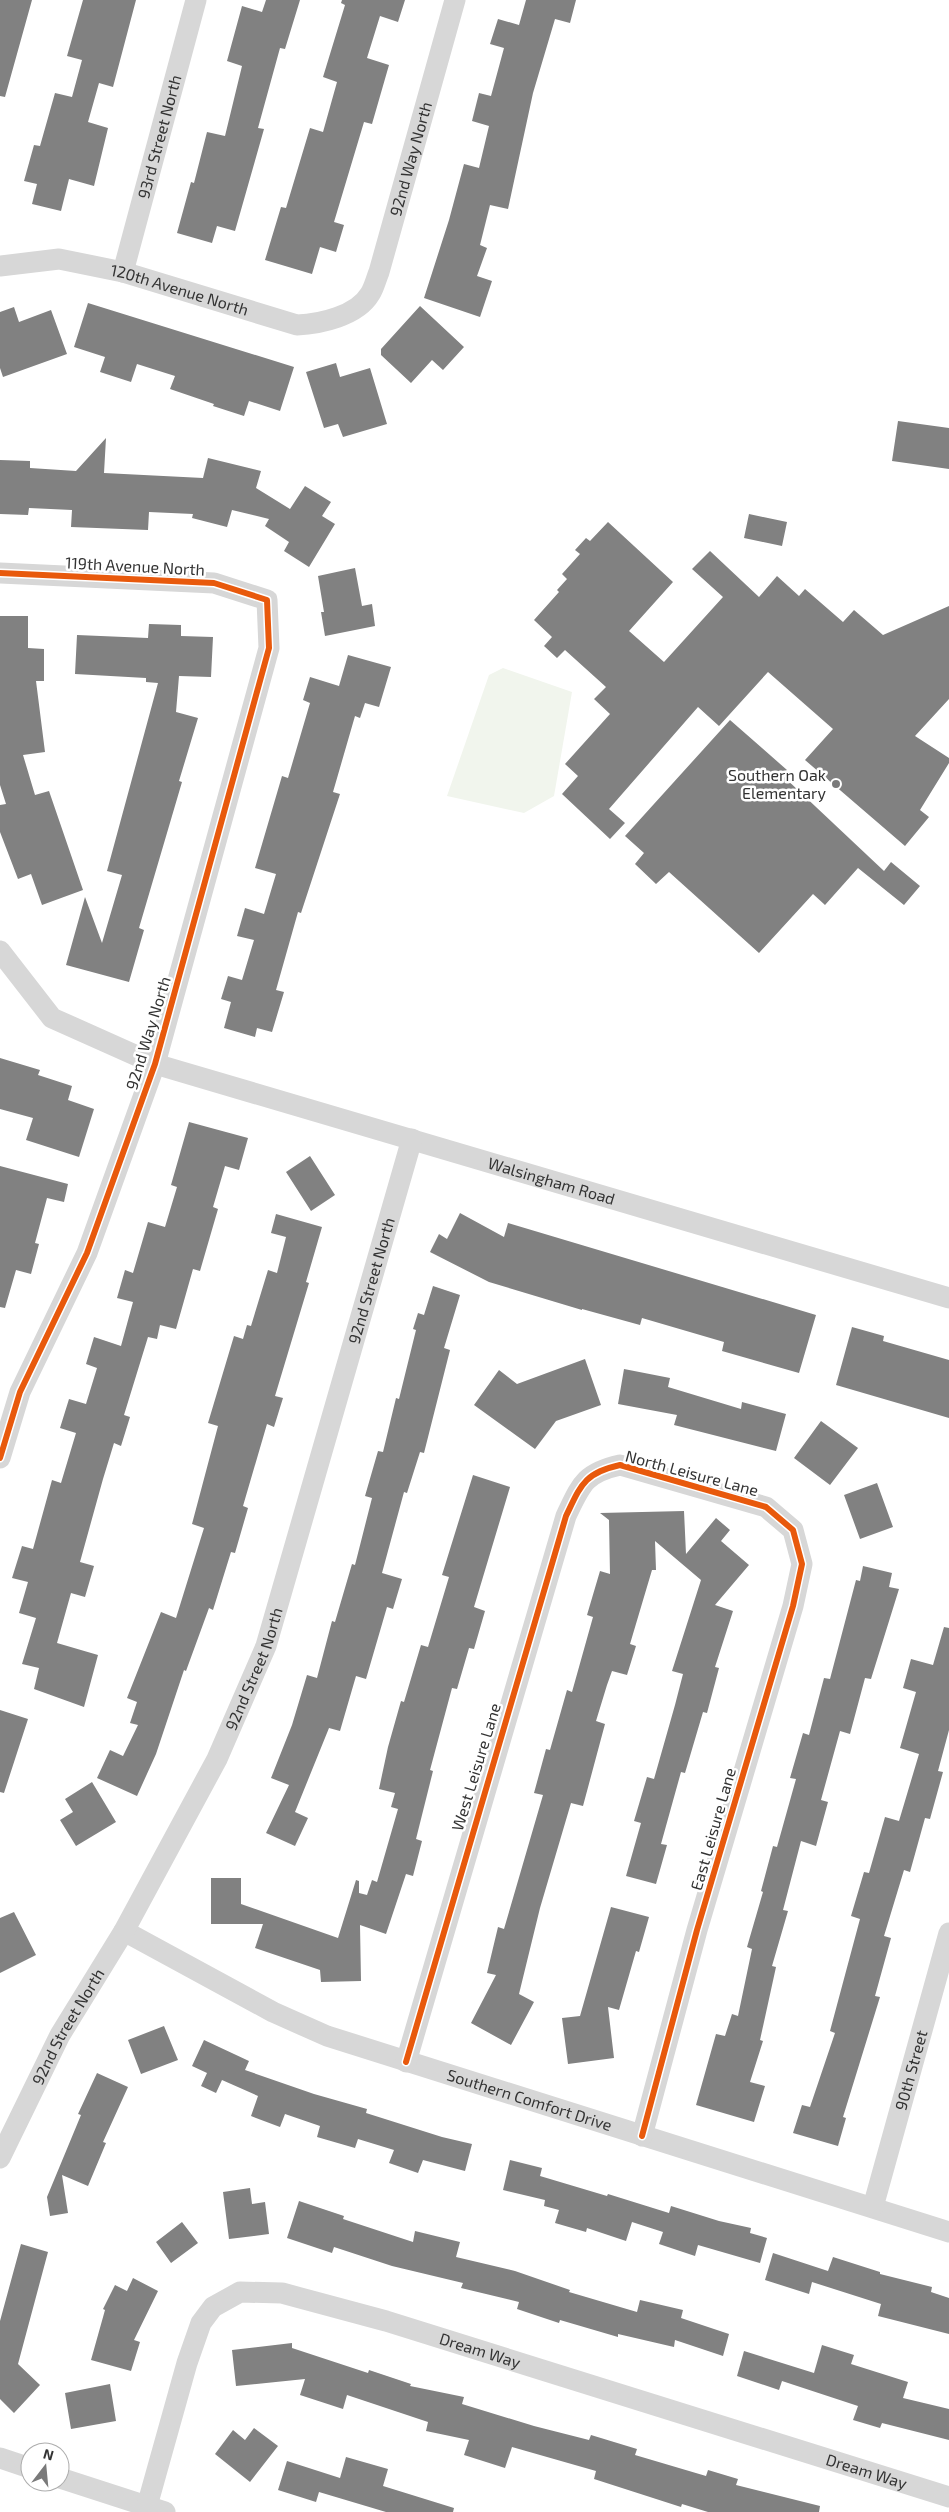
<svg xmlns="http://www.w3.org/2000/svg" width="949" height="2512" viewBox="0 0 949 2512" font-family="'Exo 2',sans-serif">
	<rect width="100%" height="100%" fill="#fff"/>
	<path fill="#f1f5ed" d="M503,668L572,692L554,796L524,813L447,796L489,675Z"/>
	<path fill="#818181" d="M0,0H32L5,97L0,96Z
		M83,0H136L113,87L99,83L88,122L108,128L94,186L69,179L61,211L32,204L37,184L24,181L34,145L40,146L55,93L72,97L82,60L67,56Z
		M266,0H300L285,49L280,48L258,128L264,129L235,231L217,226L212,243L177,233L191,182L194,183L207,132L225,136L242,66L227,61L242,6L262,12Z
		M342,0H405L398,22L380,16L367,58L389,65L372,124L364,122L334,222L344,225L336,252L320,247L312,274L265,260L281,207L286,208L310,128L323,132L337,82L323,77L345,5L341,3Z
		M526,0H576L570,23L555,19L533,93L508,209L490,205L480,245L487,248L477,276L492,281L480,317L424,298L449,220L464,164L479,168L489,126L472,121L479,93L491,96L504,48L490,44L498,19L519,25Z
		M88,303L294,367L280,411L249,401L244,416L213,406L214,404L170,389L175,376L137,364L131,382L100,372L105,357L74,347Z
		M420,306L464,347L443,370L432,360L411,383L381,355V349Z
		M14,307L19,322L51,310L67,354L3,377L0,368V312Z
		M336,363L340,377L370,368L387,424L343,437L338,424L324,428L306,372Z
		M898,421L949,428V469L892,461Z
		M106,438L104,473L203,478L208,458L261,471L256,488L290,509L305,486L331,502L322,516L335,524L309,567L284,551L289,542L265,526L269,519L232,510L227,527L192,518L193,514L149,512L148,530L71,527L72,510L29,508L28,515L0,514V460L30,461V468L76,471Z
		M749,514L787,522L782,546L744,538Z
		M608,522L673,582L629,631L664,662L723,597L692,569L710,551L759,597L777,576L799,596L805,589L843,622L854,610L883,635L949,606V699L915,736L949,758V763L920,810L929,817L905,846L805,760L833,729L768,672L719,726L698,707L609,809L625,823L610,839L562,794L578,776L565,764L610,714L594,699L606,687L565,650L557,658L544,646L552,637L534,620L559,592L557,590L567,579L562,574L580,554L575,550L586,538L590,541Z
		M355,568L362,606L372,604L375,626L325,636L321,612H324L318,576Z
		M0,616H28V648L44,649V681H36L45,752L23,755L35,795L49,791L83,890L42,905L31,874L18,879L0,832V805L6,804L0,785Z
		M149,624L181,625V636L213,637L211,677L179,676L176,712L198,718L179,781L182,782L139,928L144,930L129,982L66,965L85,897L102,943L122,875L107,871L158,683L146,682V678L75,674L77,635L148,638Z
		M348,655L391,667L379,707L365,703L360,718L355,716L333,792L340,794L301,913L298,912L276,990L284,992L272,1032L257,1028L255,1037L224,1028L231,1002L221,999L228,976L242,980L254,940L237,936L245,908L264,914L276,874L255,868L282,776L288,778L310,703L303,700L310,677L339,686Z
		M730,720L787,770L782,775L884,871L891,862L920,886L904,905L858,868L825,905L813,894L759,953L669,872L656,884L635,864L644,853L625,836Z
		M0,1058L40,1070L38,1075L72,1086L68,1100L94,1109L79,1157L26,1140L33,1118L0,1109Z
		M189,1122L248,1138L239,1170L225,1166L213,1207L218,1209L200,1271L193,1269L176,1329L160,1325L157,1339L148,1337L124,1415L130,1417L121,1446L114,1443L103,1479L80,1562L94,1566L85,1597L71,1593L57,1643L98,1655L84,1707L34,1689L39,1668L22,1664L36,1618L19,1613L28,1582L12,1578L22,1546L33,1549L52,1480L61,1483L76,1433L60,1428L69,1399L86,1404L97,1368L86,1364L94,1337L121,1346L133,1302L117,1298L125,1270L133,1273L148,1222L165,1227L177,1187L171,1185Z
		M310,1156L335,1195L311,1211L286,1172Z
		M0,1166L68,1184L64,1202L47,1198L35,1243L39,1244L31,1274L16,1270L5,1308L0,1307Z
		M460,1213L504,1237L508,1223L816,1315L799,1373L722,1351L724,1342L642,1318L640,1325L582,1309V1310L489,1282L430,1252L439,1234L447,1239Z
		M276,1214L322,1227L306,1282L309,1283L275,1396L283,1398L274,1427L267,1424L243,1506L248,1508L235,1553L231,1552L213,1610L209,1608L186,1671L184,1670L156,1754L137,1796L97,1778L110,1750L123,1756L138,1725L130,1723L137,1702L127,1698L161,1612L176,1618L204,1528L192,1524L218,1426L208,1423L234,1336L243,1339L247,1325L251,1326L268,1270L277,1273L286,1237L271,1233Z
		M433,1286L460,1295L444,1348L450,1350L424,1453L420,1452L407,1493L404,1492L382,1573L402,1579L393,1609L387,1607L366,1679L356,1676L340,1731L329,1728L295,1812L308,1818L295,1846L266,1833L289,1785L271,1778L292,1725L307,1675L317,1678L332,1621L335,1622L352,1564L355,1565L372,1498L365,1496L378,1451L383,1452L396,1398L399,1399L416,1330L413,1329L418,1313L424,1315Z
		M852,1327L884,1336L883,1341L949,1360V1418L836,1385Z
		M585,1359L601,1405L556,1421L535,1449L474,1405L499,1370L517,1384Z
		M624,1369L670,1378L668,1387L741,1409L742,1402L786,1414L776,1451L674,1425L677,1415L618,1404Z
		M821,1421L858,1448L830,1485L794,1458Z
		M473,1475L510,1487L474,1607L485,1611L474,1649L469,1648L457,1689L452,1688L430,1770L433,1771L416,1839L422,1841L413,1876L406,1874L386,1934L360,1925L361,1981L321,1982L320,1970L255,1948L263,1924H211V1878H241V1904L338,1938L356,1880L359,1881V1893L367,1895L372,1880L377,1882L398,1809L391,1807L395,1793L379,1789L388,1747L401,1701L404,1702L421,1645L428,1647L449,1577L442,1575Z
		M877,1483L893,1527L860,1539L844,1495Z
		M684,1511L686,1554L716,1518L730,1530L721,1541L749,1565L715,1605L733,1611L715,1667L719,1668L707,1713L703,1712L685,1773L681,1772L661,1844L667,1845L656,1884L626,1876L641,1823L634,1821L647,1777L654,1779L675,1705L683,1674L672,1671L701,1580L655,1541L656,1570H652L630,1644L636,1646L627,1675L612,1671L607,1685L596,1721L605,1724L583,1806L571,1803L540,1908L519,1994L534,2002L511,2045L471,2023L496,1975L487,1973L498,1927L504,1929L543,1795L534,1793L546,1749L550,1750L567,1690L572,1692L593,1617L587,1615L600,1571L610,1574L609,1520L600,1513Z
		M863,1566L892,1573L889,1587L899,1589L871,1679L865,1678L850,1734L840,1731L821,1800L828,1802L816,1846L801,1841L783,1910L788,1911L772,1966L776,1967L760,2040L763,2041L750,2082L765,2086L754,2122L696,2105L716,2034L725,2036L732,2014L738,2016L752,1949L747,1947L763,1892L761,1891L773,1846L777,1847L796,1779L790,1778L803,1733L809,1735L824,1678L830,1679L856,1580L860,1581Z
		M944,1627L949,1628V1730L938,1771L943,1772L930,1819L925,1818L910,1872L904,1870L884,1936L891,1938L875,1996L880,1997L843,2117L846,2118L838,2146L793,2133L802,2105L810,2107L835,2033L830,2031L860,1919L851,1916L864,1872L869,1873L885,1817L899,1821L919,1754L900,1748L916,1692L903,1688L911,1659L933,1665Z
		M0,1710L28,1719L4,1793L0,1792Z
		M92,1782L116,1822L76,1846L60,1820L73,1812L65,1799Z
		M611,1907L649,1917L639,1952L636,1951L619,2010L608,2007L614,2058L568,2064L562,2018L580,2016Z
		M14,1912L36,1955L0,1973V1918Z
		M164,2026L178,2060L141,2074L128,2040Z
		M204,2040L249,2061L245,2070L314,2094L367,2109L366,2113L442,2137L472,2144L465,2171L423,2160L418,2173L389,2163L394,2150L358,2139L355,2148L317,2137L320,2126L285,2114L280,2127L251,2116L258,2096L222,2080L216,2093L201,2086L207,2073L192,2066Z
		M97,2073L128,2087L103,2142L106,2143L88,2186L62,2175L68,2213L50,2216L47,2197L81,2115L78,2114Z
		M510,2160L542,2168L540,2176L607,2196L608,2194L669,2213L671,2206L719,2221L751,2228L750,2233L767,2238L760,2263L698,2245L695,2256L659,2244L663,2232L632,2222L626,2241L587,2228L586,2232L555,2223L559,2210L544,2206L545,2200L503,2190Z
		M250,2188L252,2204L265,2202L269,2234L229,2239L223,2192Z
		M299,2201L344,2216L343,2219L413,2242L415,2231L460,2242L456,2257L515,2271L570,2290L569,2292L637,2312L640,2300L683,2310L681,2318L729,2334L723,2356L675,2340L674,2347L618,2334V2337L560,2320L559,2323L517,2309L519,2302L461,2288L463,2283L392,2266L334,2247L332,2253L287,2238Z
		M182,2222L198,2243L171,2263L156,2242Z
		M21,2244L48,2252L18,2364L40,2385L14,2413L0,2399V2321Z
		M773,2253L828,2271L833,2257L880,2272V2274L932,2287L931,2292L949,2298V2334L878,2316L881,2304L812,2282L809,2294L765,2280Z
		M133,2278L158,2291L134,2340L140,2342L131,2371L91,2360L105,2310L103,2309L115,2285L127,2291Z
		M292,2343V2348L368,2373L369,2370L411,2384L410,2386L464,2397L462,2404L534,2426L589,2440L591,2435L637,2449L635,2455L706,2476L708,2470L738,2479L736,2485L820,2506L819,2512H708L682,2504L681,2507L594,2479L596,2471L512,2447L505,2468L464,2455L469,2440L426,2431L428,2422L347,2395L343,2409L300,2395L305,2379L236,2386L232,2350Z
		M822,2345L854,2355L851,2364L908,2382L903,2398L949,2409V2440L882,2423L880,2428L853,2420L858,2406L782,2381L779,2390L737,2376L744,2351L814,2373Z
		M110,2384L116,2421L71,2429L65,2393Z
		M254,2428L278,2446L250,2482L215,2454L233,2430L245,2440Z
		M346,2457L388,2469L383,2486L454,2508L453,2512H386L319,2492L316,2502L278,2490L287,2461L340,2478Z"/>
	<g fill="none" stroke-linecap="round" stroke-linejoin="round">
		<g stroke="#d7d7d7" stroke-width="21">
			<path id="s1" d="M0,266L59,259L123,272L297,325C320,324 357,316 370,294C374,288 376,279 379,272L455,0"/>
			<path id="s2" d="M123,272L196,0"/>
			<path d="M0,573L214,583L267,600L269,648L155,1064L87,1253L20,1392L0,1458"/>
			<path id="s3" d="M0,951L52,1018L155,1064L949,1298"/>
			<path id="s4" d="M124,1931L273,2012L327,2036L949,2232"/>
			<path d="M406,2062L566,1516C581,1485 584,1473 620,1465L766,1507L793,1530L802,1564L793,1606L697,1930L642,2136"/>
			<path id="s5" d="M0,2158L60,2035L124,1931L217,1759L266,1646L412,1139"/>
			<path id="s6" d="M873,2207L949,1933"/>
			<path d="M0,2458L30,2468"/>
			<path d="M60,2478L165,2512"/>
			<path id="s7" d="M147,2506L187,2363L201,2323L213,2307L240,2292L282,2293L386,2321L949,2497"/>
		</g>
		<g stroke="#fff" stroke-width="9">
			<path id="cycleway" d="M0,573L214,583L267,600L269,648L155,1064L87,1253L20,1392L0,1458
				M406,2062L566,1516C581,1485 584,1473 620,1465L766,1507L793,1530L802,1564L793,1606L697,1930L642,2136"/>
		</g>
		<use href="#cycleway" stroke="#e8590c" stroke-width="6"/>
	</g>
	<circle fill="#7a7a7a" stroke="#fff" stroke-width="2" cx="836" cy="784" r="5"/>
	<g text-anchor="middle" stroke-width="5" stroke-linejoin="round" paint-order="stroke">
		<g font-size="16" fill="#333" stroke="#fff">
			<text dy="6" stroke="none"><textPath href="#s2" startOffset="140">93rd Street North</textPath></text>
			<text dy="6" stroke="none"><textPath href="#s1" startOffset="530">92nd Way North</textPath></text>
			<text dy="6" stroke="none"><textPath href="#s1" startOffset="184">120th Avenue North</textPath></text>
			<text transform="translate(135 566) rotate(3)" y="6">119th Avenue North</text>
			<text transform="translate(148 1033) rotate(-73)" y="6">92nd Way North</text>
			<text dy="6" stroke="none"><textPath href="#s3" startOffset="611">Walsingham Road</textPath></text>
			<text dy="6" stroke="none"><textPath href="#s5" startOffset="958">92nd Street North</textPath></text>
			<text transform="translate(692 1473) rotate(15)" y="6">North Leisure Lane</text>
			<text dy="6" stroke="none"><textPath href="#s5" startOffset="552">92nd Street North</textPath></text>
			<text transform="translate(476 1767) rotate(-73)" y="6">West Leisure Lane</text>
			<text transform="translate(713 1829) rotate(-74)" y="6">East Leisure Lane</text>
			<text dy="6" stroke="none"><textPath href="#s5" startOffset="148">92nd Street North</textPath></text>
			<text dy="6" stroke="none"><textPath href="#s6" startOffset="142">90th Street</textPath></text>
			<text dy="6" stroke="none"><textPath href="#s4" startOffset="441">Southern Comfort Drive</textPath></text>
			<text dy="6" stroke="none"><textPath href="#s7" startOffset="490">Dream Way</textPath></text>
			<text dy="6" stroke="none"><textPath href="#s7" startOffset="895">Dream Way</textPath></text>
		</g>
		<g font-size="16" fill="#333" stroke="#fff" text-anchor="end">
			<text x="826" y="781">Southern Oak<tspan x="826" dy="18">Elementary</tspan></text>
		</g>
	</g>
	<g transform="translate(45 2467) rotate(16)"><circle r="24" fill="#ffffff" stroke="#adadad"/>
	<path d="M0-4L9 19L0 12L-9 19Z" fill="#7a7a7a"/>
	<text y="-8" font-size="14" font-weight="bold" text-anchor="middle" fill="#333333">N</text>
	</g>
</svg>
